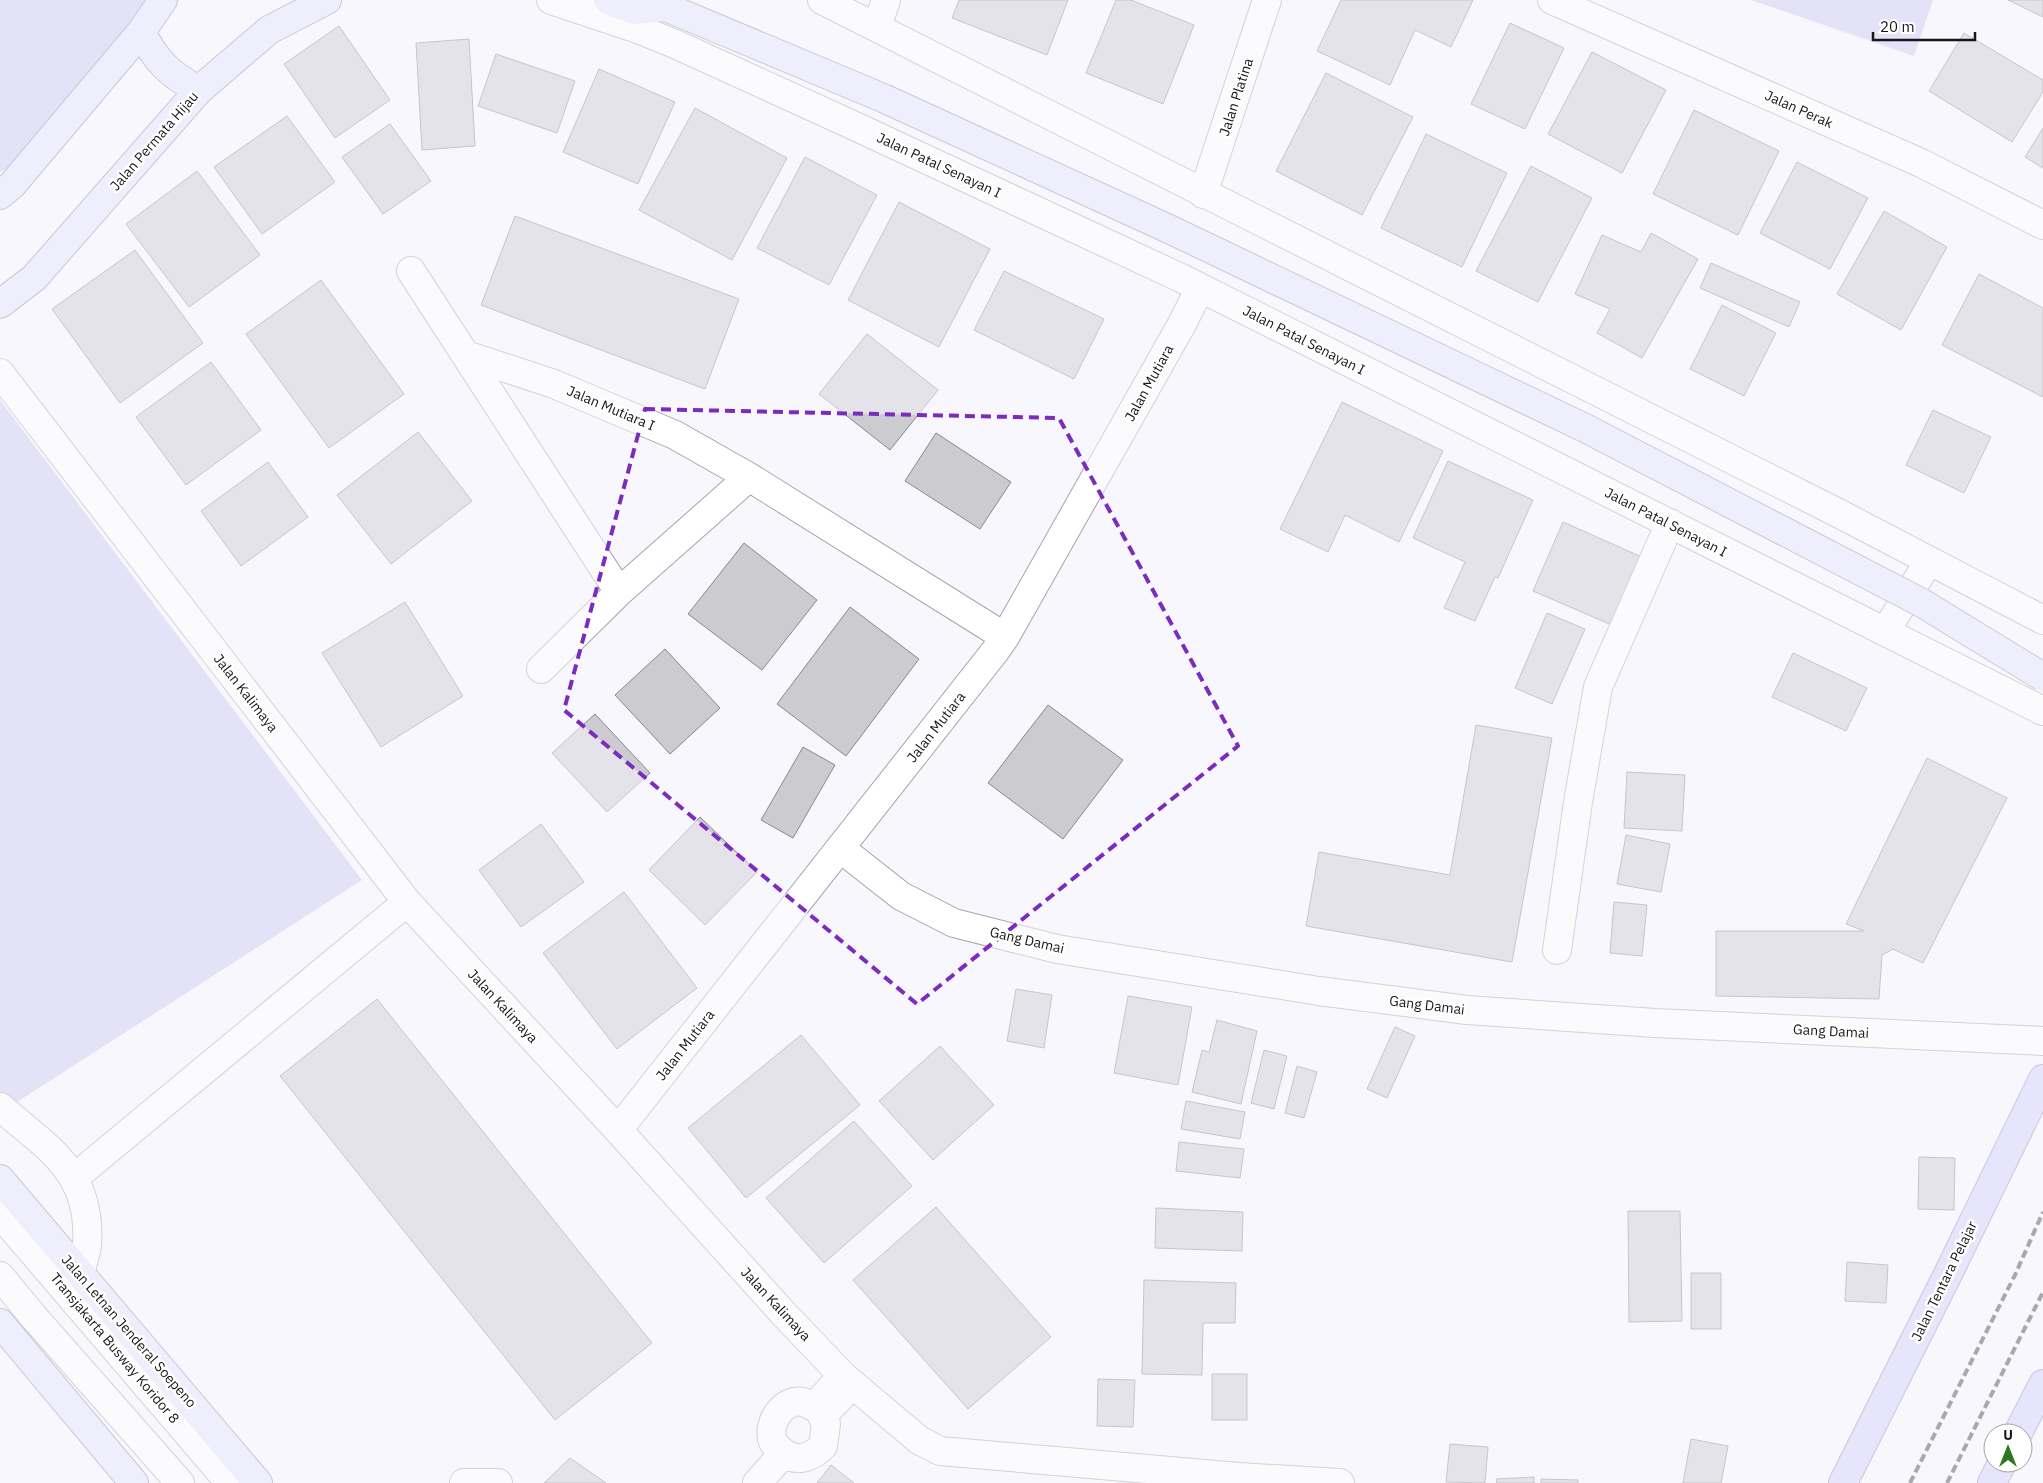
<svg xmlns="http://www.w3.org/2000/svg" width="2043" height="1483" viewBox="0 0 2043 1483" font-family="'IBM Plex Sans',sans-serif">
	<rect width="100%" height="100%" fill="#f8f7fd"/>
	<path fill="#ccc8ee" d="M0,0H155L8,169L0,172Z
		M1751,0H1933L1914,56Z
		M0,400L362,880L0,1113Z"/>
	<path fill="#cbcbd0" stroke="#88888d" d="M959,0H1068L1047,55L952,18Z
		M1116,0H1131L1194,25L1163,104L1086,73Z
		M1341,0H1473L1451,47L1415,30L1390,85L1317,51Z
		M2008,0H2043V17Z
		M1510,23L1564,48L1525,129L1471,104Z
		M339,26L390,100L335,138L284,64Z
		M1964,33L2043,80V92L2012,142L1929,91Z
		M469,39L475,146L422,150L416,43Z
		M1592,52L1666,90L1622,173L1548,134Z
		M496,54L575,81L557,133L478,106Z
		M599,69L675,102L638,184L563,152Z
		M1326,73L1413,117L1362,215L1276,171Z
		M695,108L787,158L732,260L639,210Z
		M1694,110L1779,151L1738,235L1653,194Z
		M287,116L335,182L262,234L214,167Z
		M390,124L431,181L383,214L342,157Z
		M2043,128V168L2025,157Z
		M1426,134L1507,173L1462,267L1381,228Z
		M805,157L877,195L829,285L757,248Z
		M1797,162L1868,198L1830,269L1760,233Z
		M1531,166L1592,198L1538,302L1476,271Z
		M197,171L260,255L189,307L126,224Z
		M899,202L990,249L939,347L848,300Z
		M1884,211L1947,247L1901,330L1837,294Z
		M515,216L739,299L705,389L481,305Z
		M1651,233L1698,259L1642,358L1597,333L1610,309L1575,294L1602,235L1641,252Z
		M135,250L203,343L120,403L52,309Z
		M1711,263L1800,302L1789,327L1700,288Z
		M1004,271L1104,319L1074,379L974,330Z
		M1979,274L2043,308V397L1942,345Z
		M321,280L404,394L329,448L246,334Z
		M1722,305L1776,333L1744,396L1690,369Z
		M867,334L938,390L890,450L819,394Z
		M211,362L261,430L186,485L136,417Z
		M1342,402L1443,451L1399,542L1345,515L1328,552L1280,529Z
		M1933,410L1991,437L1964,493L1906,465Z
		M418,432L472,501L391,564L337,495Z
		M936,433L1011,482L980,529L905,481Z
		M1448,461L1533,500L1498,578L1495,577L1475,621L1444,608L1465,562L1413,538Z
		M268,462L308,517L241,566L201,511Z
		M1563,522L1644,558L1614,626L1533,591Z
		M744,543L817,600L762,670L688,614Z
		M405,602L463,696L381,747L322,653Z
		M850,607L919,659L846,756L777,704Z
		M1547,613L1585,629L1552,704L1515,688Z
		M665,649L720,708L670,754L615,695Z
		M1793,653L1867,688L1846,731L1772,697Z
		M1048,705L1123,760L1063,839L988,783Z
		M595,714L650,773L607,812L552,753Z
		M1476,725L1552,738L1512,962L1306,926L1319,852L1450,875Z
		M803,747L835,765L793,838L761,820Z
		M1927,758L2007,798L1923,963L1893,949L1882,955L1879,999L1716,996V931H1864L1846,924Z
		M1627,772L1685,775L1682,831L1624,828Z
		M700,817L757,872L705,925L649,870Z
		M541,824L584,882L521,927L479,870Z
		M1626,835L1670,844L1661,892L1617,884Z
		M624,892L697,988L617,1049L543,953Z
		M1614,902L1647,905L1642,956L1610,953Z
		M1016,989L1052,995L1044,1048L1007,1041Z
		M1128,996L1192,1007L1178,1085L1114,1073Z
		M377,999L652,1343L555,1420L280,1076Z
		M1217,1020L1257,1031L1241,1104L1192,1092L1202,1050L1209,1052Z
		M1395,1027L1415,1036L1387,1098L1367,1089Z
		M801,1035L860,1105L746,1198L688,1128Z
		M940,1046L994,1105L933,1160L879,1101Z
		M1264,1050L1287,1056L1274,1109L1251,1103Z
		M1297,1066L1317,1072L1304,1118L1285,1113Z
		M1186,1101L1245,1112L1240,1139L1181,1129Z
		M854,1121L912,1186L824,1263L766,1198Z
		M1179,1142L1244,1149L1240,1178L1176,1171Z
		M1919,1157L1955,1158L1954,1210L1918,1209Z
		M936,1207L1051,1337L968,1409L853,1280Z
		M1156,1208L1243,1212L1242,1251L1155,1248Z
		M1628,1211H1680L1682,1321L1629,1322Z
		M1847,1262L1888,1265L1886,1303L1845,1301Z
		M1691,1273H1721V1329H1691Z
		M1144,1280L1236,1283L1235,1323H1203L1202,1375L1142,1374Z
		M1212,1374H1247V1420H1212Z
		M1098,1379L1135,1380L1133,1427L1097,1426Z
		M1691,1439L1728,1446L1721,1483H1683Z
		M1450,1444L1488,1447L1485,1483L1446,1482Z
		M570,1458L606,1483H544Z
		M831,1465L854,1483H817Z
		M1534,1477V1483H1497L1496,1479Z
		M1541,1479L1578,1480V1483H1541Z"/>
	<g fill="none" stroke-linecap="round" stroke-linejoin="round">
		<g stroke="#a5a5aa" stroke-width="30">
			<path id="minor" d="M551,0L638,29L675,44L846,122L1181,278L2043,711
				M822,0L1840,514L2043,620
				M1552,0L1921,163L2043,225
				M877,27L886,0
				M1203,194L1267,0
				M411,271L619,592
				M466,355L554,384L675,435L749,477
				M0,373L407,902L618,1130L783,1313L843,1376L919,1440L940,1451L1239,1477L1340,1483
				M1885,632L1929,561
				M541,669L619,592L749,477L1005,637
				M840,848L901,896L954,923L1057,949L1319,991L1467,1010L1655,1023L2043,1041
				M1557,950L1578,802L1598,687L1670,523
				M0,1107C49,1149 92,1172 87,1245C86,1254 82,1265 80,1274
				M618,1130L996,650L1005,637L1182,324L1200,288
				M74,1178L407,902
				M0,1214L230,1483
				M0,1276L33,1316L180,1483
				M784,1453C780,1450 775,1446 773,1442C766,1424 783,1398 803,1402C807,1403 810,1405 814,1407L834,1385
				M464,1483H498
				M757,1483L784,1453C797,1463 812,1457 823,1446L826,1424L822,1416L853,1384"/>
		</g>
		<g stroke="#918eab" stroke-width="30">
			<path id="major" d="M608,0L635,10L666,7
				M660,0L666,7L883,98L1169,229L1585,428
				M141,32C156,61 170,75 199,90
				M0,195L12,185L141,32L163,0
				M0,304L34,278L199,90L269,30L327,0
				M0,1179L258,1483
				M0,1323L134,1483"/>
		</g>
		<g stroke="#918eab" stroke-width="30">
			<path id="highway" d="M2018,1433L2043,1384
				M1843,1483L1946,1278L2043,1079
				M1992,1483L2002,1463"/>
		</g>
		<use href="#minor" stroke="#fff" stroke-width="28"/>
		<use href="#major" stroke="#e5e2fc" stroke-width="28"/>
		<use href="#highway" stroke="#d3cefa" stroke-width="28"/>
		<path stroke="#49494c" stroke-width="4" stroke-dasharray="8 4" stroke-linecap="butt" d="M1910,1483L2015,1275L2043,1212
			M1947,1483L2043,1292"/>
		<g stroke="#918eab" stroke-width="30" stroke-linecap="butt">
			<path id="major-bridge" d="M1585,428L1922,603L2043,677"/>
		</g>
		<use href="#major-bridge" stroke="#e5e2fc" stroke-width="28"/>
	</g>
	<path d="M0 0H2043V1483H0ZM645,409L1059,418L1238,746L917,1004L564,710Z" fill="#f8f7fd" fill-opacity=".55" fill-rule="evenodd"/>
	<path fill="none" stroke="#7b2cbf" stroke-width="4" stroke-dasharray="10 6" stroke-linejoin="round" d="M645,409L1059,418L1238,746L917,1004L564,710Z"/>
	<g text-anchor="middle" stroke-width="5" stroke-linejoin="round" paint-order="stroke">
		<g font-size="14" fill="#171719" stroke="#fff">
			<text transform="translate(1236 97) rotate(-72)" y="5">Jalan Platina</text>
			<text transform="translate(1799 109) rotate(24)" y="5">Jalan Perak</text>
			<text transform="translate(154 141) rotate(-49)" y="5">Jalan Permata Hijau</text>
			<text transform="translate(939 165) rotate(25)" y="5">Jalan Patal Senayan I</text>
			<text transform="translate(1304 340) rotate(27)" y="5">Jalan Patal Senayan I</text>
			<text transform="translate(1149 383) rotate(-61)" y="5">Jalan Mutiara</text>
			<text transform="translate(611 408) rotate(23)" y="5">Jalan Mutiara I</text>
			<text transform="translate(1666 522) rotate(27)" y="5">Jalan Patal Senayan I</text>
			<text transform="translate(246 693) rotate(52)" y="5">Jalan Kalimaya</text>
			<text transform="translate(936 727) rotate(-52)" y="5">Jalan Mutiara</text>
			<text transform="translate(1027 940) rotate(13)" y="5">Gang Damai</text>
			<text transform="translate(1427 1005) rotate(7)" y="5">Gang Damai</text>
			<text transform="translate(503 1006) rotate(47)" y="5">Jalan Kalimaya</text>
			<text transform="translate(1831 1031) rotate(3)" y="5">Gang Damai</text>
			<text transform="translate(685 1045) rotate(-52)" y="5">Jalan Mutiara</text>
			<text transform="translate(1944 1281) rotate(-64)" y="5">Jalan Tentara Pelajar</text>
			<text transform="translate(776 1304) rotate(47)" y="5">Jalan Kalimaya</text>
			<text transform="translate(129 1331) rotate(49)" y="5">Jalan Letnan Jenderal Soepeno</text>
			<text transform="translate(115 1348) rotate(50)" y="5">Transjakarta Busway Koridor 8</text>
		</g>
	</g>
	<g transform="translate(2008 1448)"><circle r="24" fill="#ffffff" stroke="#a2a2a3"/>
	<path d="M0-4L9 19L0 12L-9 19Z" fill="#2d781e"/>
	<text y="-8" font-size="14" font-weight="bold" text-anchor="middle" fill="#171719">U</text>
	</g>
	<path d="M1873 32v8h102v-8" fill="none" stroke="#171719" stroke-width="2.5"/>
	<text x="1880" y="32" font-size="15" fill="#171719" stroke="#ffffff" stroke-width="4" paint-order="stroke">20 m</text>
</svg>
